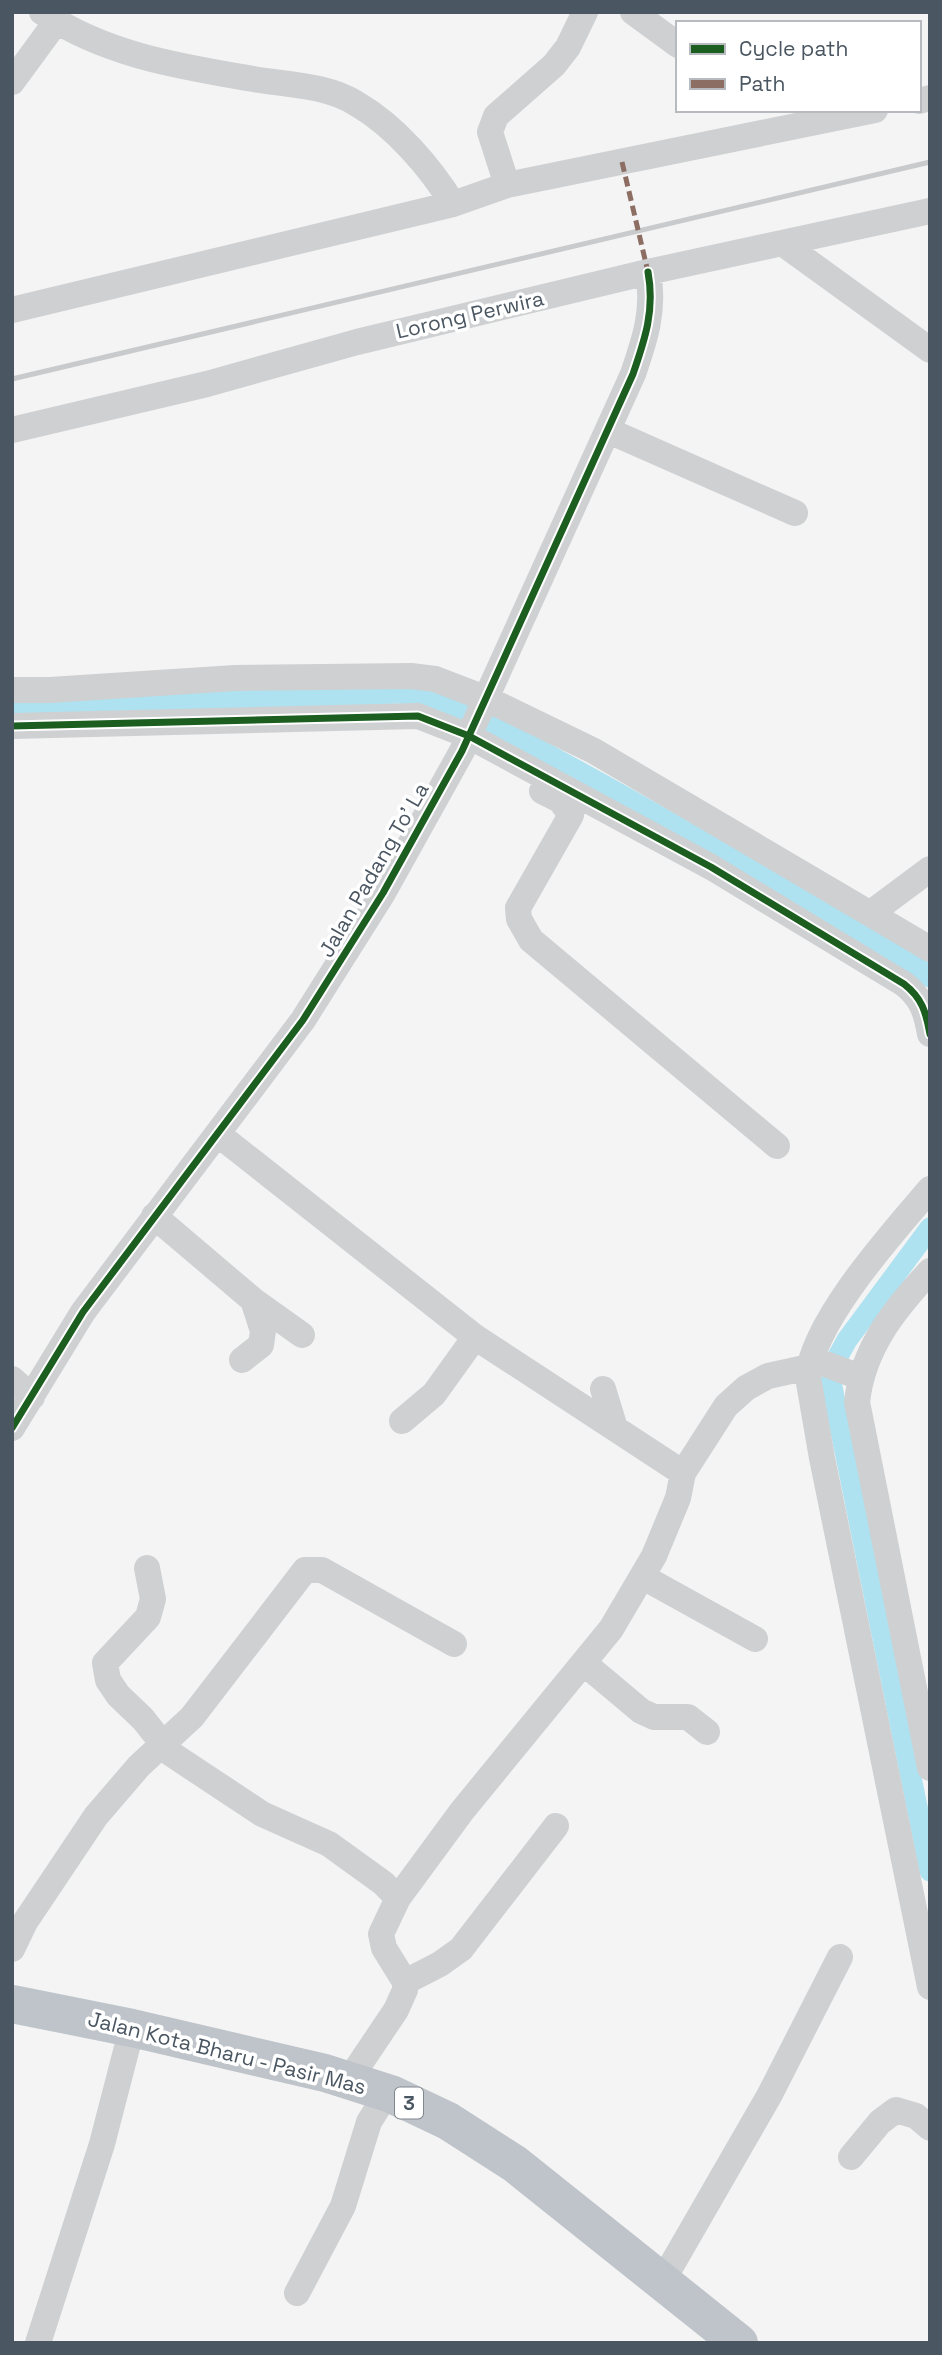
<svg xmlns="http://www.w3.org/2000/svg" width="942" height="2355" viewBox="0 0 942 2355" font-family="'Space Grotesk',sans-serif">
	<rect width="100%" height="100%" fill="#f4f4f4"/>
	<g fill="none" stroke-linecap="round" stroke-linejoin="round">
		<path stroke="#aee2f0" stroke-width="21" d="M12,706L173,704L400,693C458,700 514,737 565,764C682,827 796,897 912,963L930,977
			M930,1228L847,1340L836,1360L831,1382L930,1871"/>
		<path stroke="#ced0d2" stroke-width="26" d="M42,12C107,56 183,67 259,80C292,85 329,86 357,104C395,126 430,167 453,204
			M633,12L678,45
			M12,82L56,22
			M919,101L930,98
			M507,185L490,132L496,116L554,65L568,47L585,12
			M785,245L930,350
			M12,310L453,204L507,185L875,110
			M12,430L207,384L357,342L648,272L930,211
			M609,431L795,513
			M12,690H50L235,678L411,676L435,679L487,699L594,751L930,949
			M12,726L418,716L469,736L711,867L904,984C922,998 926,1012 930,1034
			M542,791L560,800L571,815L518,908L519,919L531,940L777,1146
			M871,913L930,869
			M219,1135L475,1337L683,1473
			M930,1189C894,1231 812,1322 808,1377L822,1458L930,1987
			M154,1216L253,1300L302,1335
			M930,1271C894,1310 863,1348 857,1402L930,1768
			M812,1359L860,1377
			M242,1360L261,1345L263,1331L253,1300
			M12,1379L32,1397
			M603,1389L615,1428
			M402,1421L434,1394L475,1337
			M12,1428L83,1312L303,1020L383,893L462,751L633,374C645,339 655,310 648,272
			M147,1568L153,1599L148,1617L105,1663L108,1680L118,1695L143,1719L170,1753L262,1814L329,1844L383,1883L398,1898
			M643,1577L755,1639
			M585,1664L641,1711L654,1717H688L707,1732
			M12,1949L25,1922L96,1816L139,1766L192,1717L305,1570H322L454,1644
			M405,1982L440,1964L461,1949L556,1826
			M349,2080L396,2010L405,1990V1982L384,1948L381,1934L398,1898L462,1811L611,1629L654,1556L678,1498L683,1473L726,1406L746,1388L768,1376L809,1367
			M851,2157L880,2122L896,2110L916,2116L930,2128
			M663,2280L769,2096L840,1957
			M297,2293L343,2206L369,2122L387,2093
			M38,2343L102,2144L132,2028"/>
		<path stroke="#bec4c9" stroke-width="38" d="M12,2004L132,2028L325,2073L391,2094L448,2121L515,2164L739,2343"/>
		<path stroke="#c9cacc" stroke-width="5" d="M12,379L930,162"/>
		<path stroke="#8d6e63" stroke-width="5" stroke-dasharray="10 5" stroke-linecap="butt" d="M622,162L648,272"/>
		<g stroke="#fff" stroke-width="11">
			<path id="cycleway" d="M12,726L418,716L469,736L711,867L904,984C922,998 926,1012 930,1034
				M12,1428L83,1312L303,1020L383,893L462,751L633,374C645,339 655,310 648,272"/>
		</g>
		<use href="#cycleway" stroke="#1b5e20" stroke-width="7"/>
	</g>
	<g text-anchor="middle" stroke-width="7" stroke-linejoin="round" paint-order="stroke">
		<rect fill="#fff" stroke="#808990" stroke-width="2" x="395" y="2087.5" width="28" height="31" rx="5"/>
		<g font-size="19" font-weight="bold" fill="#4a5661">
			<text x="409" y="2110">3</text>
		</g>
		<g font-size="21" fill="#4a5661" stroke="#fff">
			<text transform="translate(470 315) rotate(-13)" y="7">Lorong Perwira</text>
			<text transform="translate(374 870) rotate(-60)" y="7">Jalan Padang To' La</text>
			<text transform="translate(227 2053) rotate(14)" y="7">Jalan Kota Bharu - Pasir Mas</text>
		</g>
	</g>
	<rect width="942" height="2355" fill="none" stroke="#4a5661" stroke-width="28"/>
	<rect x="676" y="21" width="245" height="91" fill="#ffffff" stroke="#b7bbc0" stroke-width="2"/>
	<rect x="690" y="44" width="35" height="10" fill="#1b5e20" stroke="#b7bbc0" stroke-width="2"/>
	<text x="739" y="56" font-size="21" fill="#4a5661">Cycle path</text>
	<rect x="690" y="79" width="35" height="10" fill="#8d6e63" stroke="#b7bbc0" stroke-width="2"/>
	<text x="739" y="91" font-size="21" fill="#4a5661">Path</text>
</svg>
